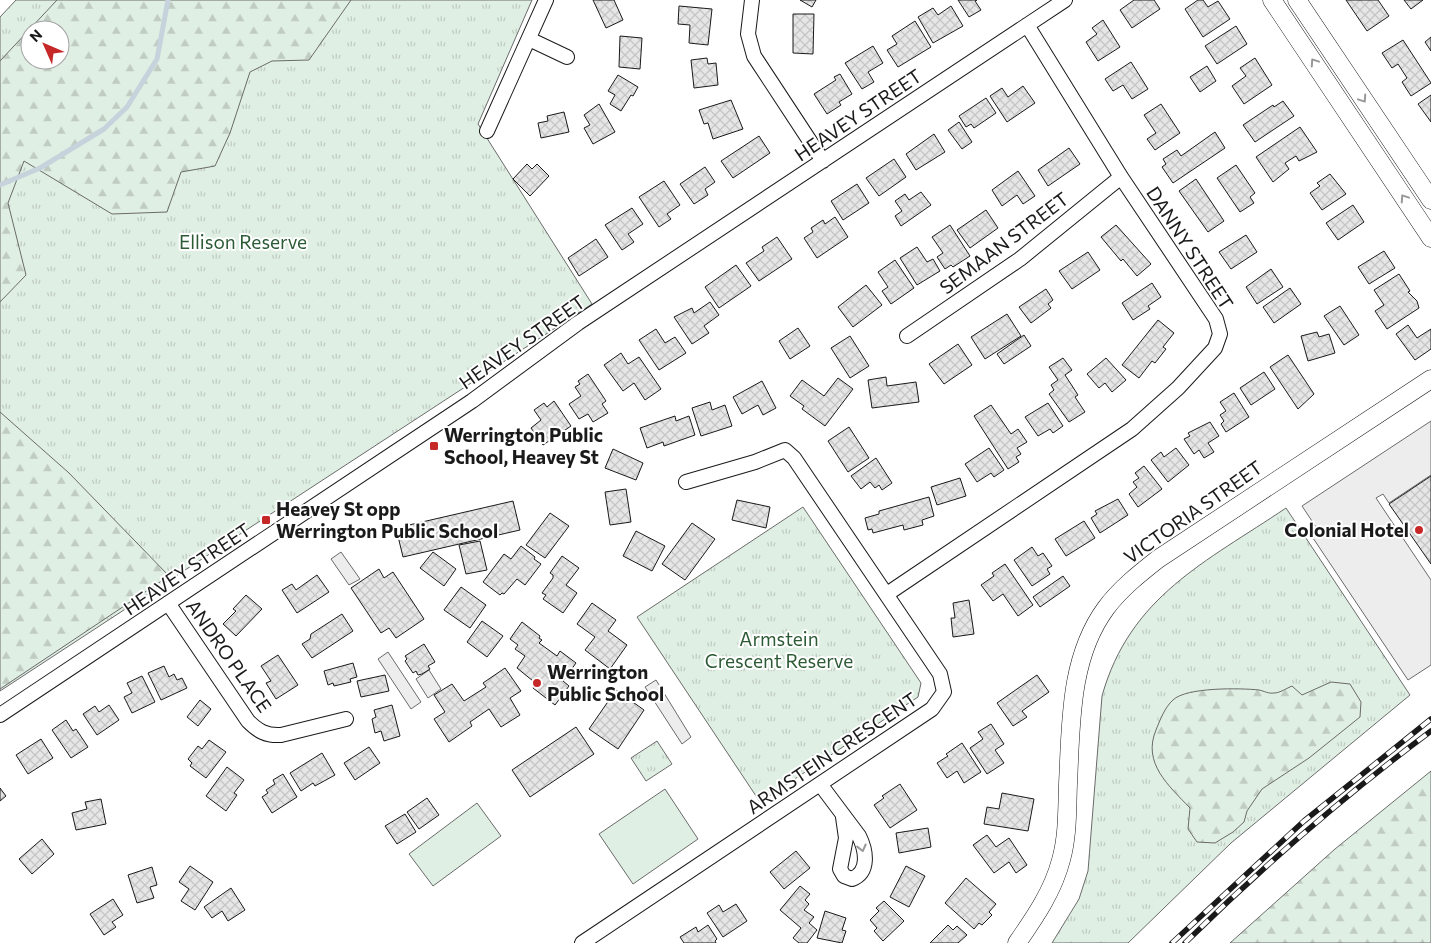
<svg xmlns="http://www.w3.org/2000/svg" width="1431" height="943" viewBox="0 0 1431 943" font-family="Commissioner,sans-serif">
	<defs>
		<pattern id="grass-tufts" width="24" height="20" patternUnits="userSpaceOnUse" patternTransform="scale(1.25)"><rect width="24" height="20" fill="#e0efe3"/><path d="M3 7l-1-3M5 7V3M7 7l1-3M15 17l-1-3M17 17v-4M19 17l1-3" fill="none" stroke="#c0ccc2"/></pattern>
		<pattern id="forest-firs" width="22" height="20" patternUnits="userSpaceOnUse" patternTransform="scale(1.25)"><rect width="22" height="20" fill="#e0efe3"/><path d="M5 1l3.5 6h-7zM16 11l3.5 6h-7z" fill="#c0ccc2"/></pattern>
		<pattern id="building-cross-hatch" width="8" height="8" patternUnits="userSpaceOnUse" patternTransform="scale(1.25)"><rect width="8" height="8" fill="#e6e6e6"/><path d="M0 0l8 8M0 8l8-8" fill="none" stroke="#c5c5c5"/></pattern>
	</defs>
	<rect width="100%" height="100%" fill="#fff"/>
	<path fill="url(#grass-tufts)" stroke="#6a6a6a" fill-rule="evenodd" d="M16,0H532L478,124L592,304L0,691V17ZM30,30H60V60H30Z
		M803,507L921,683L918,697L760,802L637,617Z
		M1286,508L1410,695L1231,843L1128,943H1052L1079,899L1088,871L1102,696C1130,596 1206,562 1286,508Z
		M657,741L672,764L646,781L631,758Z"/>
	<path fill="url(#forest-firs)" stroke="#6a6a6a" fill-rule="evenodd" d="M57,0H351L309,60L272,61L250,72L230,133L215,166L181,172L167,212L112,214L24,161L8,203L26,275L0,302V61ZM30,30H60V60H30Z
		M0,412L69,473L169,576L0,689Z
		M1331,682L1350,684L1361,702L1360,717L1309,758L1262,789L1247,811L1244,822L1233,832L1215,843L1197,842L1188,829L1190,808C1169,786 1142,763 1156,730C1160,720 1165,707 1173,700C1186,687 1241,688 1259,690C1264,691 1269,694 1274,693C1280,693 1287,688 1292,686L1302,695Z
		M1431,771V943H1230L1335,849Z"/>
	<path fill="#e0efe3" stroke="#6a6a6a" d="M665,789L698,839L633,884L599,834Z
		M477,803L501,836L433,886L409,854Z"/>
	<path fill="#ededed" stroke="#6a6a6a" d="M1431,421V475L1389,503L1383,494L1376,498L1431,580V665L1408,680L1311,535L1318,530L1302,506Z
		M341,552L360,579L349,585L331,559Z
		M388,652L421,702L411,709L378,659Z
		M429,670L441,689L428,698L416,679Z
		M656,680L691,737L682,744L645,687Z"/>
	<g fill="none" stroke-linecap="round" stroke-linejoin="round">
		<path stroke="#c6d2dc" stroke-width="5" d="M0,185L40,168L104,129L127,107L157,59L168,0"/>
	</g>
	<path fill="url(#building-cross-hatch)" stroke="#1a1a1a" d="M593,0H614L623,20L606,28Z
		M800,0H816L812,7Z
		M958,0H977L975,1L981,10L969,17Z
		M1134,0H1154L1160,9L1132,28L1120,10Z
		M1198,0H1203L1208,7L1218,1L1230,19L1203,37L1185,9Z
		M1346,0H1378L1389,16L1367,31Z
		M1404,0H1423L1411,9Z
		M679,6L712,9L708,45L689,43L690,25L678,24Z
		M951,6L963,26L933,43L918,17L933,8L938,15Z
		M793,14H814L813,54L793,53Z
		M1103,20L1120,47L1098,61L1086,42L1097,34L1092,28Z
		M915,21L931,47L898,67L887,50L897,44L892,36Z
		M1236,26L1247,44L1217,64L1205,46Z
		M620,36L642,38L640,69L619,67Z
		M1431,37V51L1425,42Z
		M1403,40L1431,83L1411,96L1402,82L1407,78L1398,64L1392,68L1382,53Z
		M873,46L883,63L868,72L874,82L862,89L845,63Z
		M707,58L708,64L716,63L718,85L694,88L691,60Z
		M1255,58L1272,85L1244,104L1232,86L1246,76L1240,68Z
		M1131,62L1148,89L1132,99L1123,85L1113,91L1105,79Z
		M1207,66L1216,81L1200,92L1190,77Z
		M840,74L852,94L839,102L841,105L827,114L814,94L836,80L834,77Z
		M618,75L638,87L633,96L631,95L621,111L610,104L615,95L608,91Z
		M1023,86L1035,103L1007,122L990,96L1002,88L1008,97Z
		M1431,95V122L1418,104Z
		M986,98L996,113L974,128L971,124L966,127L959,116Z
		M731,100L743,129L713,139L708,123L704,124L699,110Z
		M1283,101L1294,116L1255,142L1243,125L1273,105L1274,107Z
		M599,104L615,132L593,144L584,128L590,125L584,115Z
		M1161,104L1180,133L1155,150L1147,139L1156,133L1144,115Z
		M564,112L569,132L541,138L538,123L548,121L547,116Z
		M959,122L972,142L962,149L948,130Z
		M1300,127L1317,152L1299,161L1296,156L1285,163L1289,169L1273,182L1256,157Z
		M1215,132L1225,148L1173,183L1162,167L1166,164L1163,159L1177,150L1181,156Z
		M934,134L945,152L916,170L906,154Z
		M759,136L770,153L733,178L721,161Z
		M1069,148L1080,164L1048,186L1038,170Z
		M894,159L906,177L879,196L866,178Z
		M527,164L532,169L537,164L549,176L530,196L513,179Z
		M1236,165L1255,193L1250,197L1254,203L1240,212L1217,178Z
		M705,167L715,182L705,189L708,195L694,204L680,184Z
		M1018,171L1035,196L1023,204L1017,195L1002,206L992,190Z
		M1330,174L1346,194L1322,210L1310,193L1320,186L1317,183Z
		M1196,179L1224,221L1208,232L1179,191Z
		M664,181L680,205L667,214L671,219L659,227L639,197Z
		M857,184L869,203L843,220L831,201Z
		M921,192L931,205L901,226L895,216L902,211L895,201L905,194L909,200Z
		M1353,205L1364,222L1338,240L1326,223Z
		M632,208L643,224L628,234L634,242L622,250L605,225Z
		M986,210L998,228L970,248L957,230Z
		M835,217L848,237L817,258L804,238L813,232L811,228L823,220L825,224Z
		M950,225L970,256L953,267L951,265L945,269L937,257L943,253L932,237Z
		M1116,225L1151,264L1137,276L1123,259L1121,261L1101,237Z
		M1246,235L1257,252L1231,269L1219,252Z
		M777,237L792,259L759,281L746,263L764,251L762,247Z
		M596,239L608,257L579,276L568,258Z
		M917,247L927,262L933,259L940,271L917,285L900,258Z
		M1384,251L1395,268L1369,284L1358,267Z
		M1088,252L1100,270L1072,289L1059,271Z
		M895,260L914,288L891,304L882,291L888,287L878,272Z
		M736,265L751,286L719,308L705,287Z
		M1271,269L1283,287L1257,304L1246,287Z
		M1399,274L1410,291L1408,292L1417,301L1419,308L1387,329L1375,311L1384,305L1374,290Z
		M1152,283L1161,297L1148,306L1150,309L1133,320L1122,303Z
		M866,285L882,305L853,327L838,307Z
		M1290,288L1301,304L1274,323L1263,307Z
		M1046,289L1053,300L1048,304L1051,308L1031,323L1019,307Z
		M710,302L719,315L704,326L709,333L692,344L674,317L692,308L694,313Z
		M1340,306L1359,335L1344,345L1324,316Z
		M1007,314L1021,336L985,359L971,337Z
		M1158,320L1174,333L1163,347L1166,349L1155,363L1152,361L1139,378L1122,365Z
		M1408,325L1417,338L1431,329V349L1415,360L1396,334Z
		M798,328L810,346L790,359L779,341Z
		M656,329L665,343L675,337L686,353L659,370L639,340Z
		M1317,332L1319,337L1329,334L1335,353L1308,361L1301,336Z
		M1024,335L1031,346L1004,364L997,354Z
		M850,336L869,366L850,378L831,348Z
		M958,344L972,365L944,384L929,364Z
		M621,353L628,364L639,357L661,389L645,400L634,383L623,391L604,365Z
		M1288,355L1314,394L1298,409L1270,367Z
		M1063,358L1072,370L1065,375L1078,395L1075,397L1085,412L1069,422L1049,394L1054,390L1051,385L1058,380L1049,367Z
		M1106,358L1126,380L1112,392L1105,383L1099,388L1087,374Z
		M1264,372L1275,389L1251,405L1240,388Z
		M588,374L606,401L602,404L608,413L593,422L588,414L579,419L569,404L581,396L575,387L580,384L578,381Z
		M886,377L887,386L916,382L919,402L872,408L868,380Z
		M838,378L853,389L825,426L802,409L804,406L790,396L802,380L824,396Z
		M762,381L776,408L763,415L758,405L742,414L733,397Z
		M1234,393L1249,417L1226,432L1221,424L1224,421L1220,415L1226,411L1220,402Z
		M554,401L571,426L543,445L531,428L541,420L534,410L544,403L547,407Z
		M710,402L712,410L725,405L732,426L701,436L692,408Z
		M1048,403L1063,426L1053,433L1050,429L1038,436L1025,417Z
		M991,405L1011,434L1018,429L1027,442L1017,448L1021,454L1016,457L1019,462L1008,469L974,416Z
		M675,416L676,421L689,416L695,435L664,446L663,442L647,448L640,428Z
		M1210,422L1219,436L1208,443L1214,452L1204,458L1199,450L1194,454L1184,439L1190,436L1188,433Z
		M849,427L869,458L848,472L828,441Z
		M989,448L1004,470L994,477L991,473L977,482L965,464Z
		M1176,448L1189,465L1168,482L1151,460L1161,452L1164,457Z
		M613,449L643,463L636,480L605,468Z
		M876,458L892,483L882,490L879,485L875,488L870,482L861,489L851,476Z
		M1144,466L1162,489L1138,507L1129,494L1137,487L1133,482L1139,478L1135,473Z
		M1431,476V564L1389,504Z
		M960,478L966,496L937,505L931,487Z
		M626,489L631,522L610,525L605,492Z
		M929,497L934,516L922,520L923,525L904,530L903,525L873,533L872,529L868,530L865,518L879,514V511Z
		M1118,499L1128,515L1100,533L1091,518L1097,514L1095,511Z
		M737,500L770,507L766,528L732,520Z
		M513,501L520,530L403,557L396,528Z
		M550,513L569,526L545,558L526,545Z
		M1084,521L1095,538L1066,556L1055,539Z
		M692,523L715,539L685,580L662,564Z
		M636,531L665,546L652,571L623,556Z
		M480,541L487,570L466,574L459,545Z
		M521,546L535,557L534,559L541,564L525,585L517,579L504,594L502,593L500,595L483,582L504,554L511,559Z
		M1032,547L1038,556L1043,553L1052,566L1047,569L1050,574L1032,586L1014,560Z
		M433,552L456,569L444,586L420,568Z
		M562,556L579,568L566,585L577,593L563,613L543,599L546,595L542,593L553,578V575L550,573Z
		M1005,564L1033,605L1018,616L1003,594L993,601L981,585L994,576L992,573Z
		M379,569L384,578L393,572L424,619L396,638L389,628L381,633L351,588Z
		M317,575L329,592L297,613L282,590L292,584L296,590Z
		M1063,576L1070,586L1040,607L1033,597Z
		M461,587L486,605L470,628L444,610Z
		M246,595L262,609L236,636L223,624L236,611L233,609Z
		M969,600L974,634L953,637L951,618H955L953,603Z
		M592,603L616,620L608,631L627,645L610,669L585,650L595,637L577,624Z
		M342,614L353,631L312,658L302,644L310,639L311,634Z
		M482,621L503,636L487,657L467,642Z
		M522,622L540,636L539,638L542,640L539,643L557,656L560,651L576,663L563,681L569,686L555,705L533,688L538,681L535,678L533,681L517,668L525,656L515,649L518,645L510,639Z
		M424,644L435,662L428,666L430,669L422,674L418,675L416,671L413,673L405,661L407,659L405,656Z
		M278,655L298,685L276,699L266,683L271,681L261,666Z
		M353,663L357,677L350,679L351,682L334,686L333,683L328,685L324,671Z
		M164,666L169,677L174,674L177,680L182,678L187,688L161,700L148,673Z
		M505,668L521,691L510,698L520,715L501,727L489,709L470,722L472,726L449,742L434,719L445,712L434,695L452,684L464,701L486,687L483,683Z
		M385,675L389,691L361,697L357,681Z
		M1037,675L1049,692L1022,711L1027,717L1013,726L997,703Z
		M142,676L155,702L132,713L124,697L132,693L127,683Z
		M616,690L644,710L618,749L589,729Z
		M200,700L211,709L198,726L187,717Z
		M109,705L119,720L97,735L83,714L95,706L99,712Z
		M392,705L400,736L384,741L381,731L375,733L372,719L376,717L374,710Z
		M66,720L73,731L76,729L88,747L71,758L52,730Z
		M991,724L1004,744L995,750L1004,763L987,774L970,748L983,739L978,732Z
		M576,727L594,754L530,797L512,770Z
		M41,739L53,758L28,774L16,755Z
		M209,740L226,752L206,778L190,766L192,763L188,759L198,746L202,749Z
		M962,743L981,772L964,783L957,771L947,778L937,763L948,756L946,754Z
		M369,747L380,763L355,780L344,763Z
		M322,753L335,775L315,786L313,783L301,791L290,773Z
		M227,767L244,780L234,793L237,795L226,811L206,796Z
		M283,774L297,797L272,813L262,797L268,793L266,790L275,784L273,780Z
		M900,784L917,810L890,828L874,805L884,798L882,796Z
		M0,788L6,796L0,801Z
		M1002,793L1034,799L1028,831L984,824L987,807L999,809Z
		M427,798L439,815L419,829L407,812Z
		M101,799L106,824L76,830L72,813L87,809L85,802Z
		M405,814L416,832L397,844L385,826Z
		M928,828L931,847L899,853L896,833Z
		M987,835L996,847L1009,838L1027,865L1016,873L1009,862L994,873L973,845Z
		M42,839L54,854L32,874L19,859Z
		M796,851L810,868L784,889L770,872Z
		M190,866L213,882L195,910L181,901L189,889L179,882Z
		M906,866L925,876L909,907L890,897Z
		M152,867L157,885L150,887L154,898L137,903L128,875Z
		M966,878L996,904L989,912L992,915L982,925L979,923L974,929L945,903Z
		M800,886L810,894L805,900L809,904L804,910L814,917L809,923L817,930L807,943H799L793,938L801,928L780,910Z
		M231,888L245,910L228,921L222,911L212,918L204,907Z
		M113,899L123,915L112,922L116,927L104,935L90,914Z
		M884,901L904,921L883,941L874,931L877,928L870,920L879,911L876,908Z
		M736,904L747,921L723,937L707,913L719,905L723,912Z
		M825,911L846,918L842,930L846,931L842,943L817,938Z
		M708,925L717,939L715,941L716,943H684L680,937L696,927L698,932Z
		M948,925L953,930L957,926L967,935L958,943H930Z"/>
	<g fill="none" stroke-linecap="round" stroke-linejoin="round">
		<g stroke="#1a1a1a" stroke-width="16">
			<path id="minor" d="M752,0L748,34L754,56L823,161
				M529,39L567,57
				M487,131L546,0
				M907,336L1020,259L1121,177
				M887,594L1132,429L1178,388L1215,348L1220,334L1216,319L1121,177L1027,25
				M168,603L248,721C258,731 266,736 281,735L346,719
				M0,715L472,401L578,323L1065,0
				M820,784L859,836C866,850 870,872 852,879L844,876L840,869L846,838L843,817
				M582,943L932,709L944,692L940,674L794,458L785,450L755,462L686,482"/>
		</g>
		<g stroke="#1a1a1a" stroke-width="19">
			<path id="tertiary" d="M1272,0L1431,238
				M1297,0L1431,200
				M1017,943C1035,917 1053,891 1061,860C1068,835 1067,809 1068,784C1071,725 1069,658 1106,608C1120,589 1139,574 1158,559L1431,379"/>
		</g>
		<use href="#minor" stroke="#fff" stroke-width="14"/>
		<use href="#tertiary" stroke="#fff" stroke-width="18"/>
		<g stroke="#1a1a1a" stroke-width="5.5">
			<path id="rail" d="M1172,943L1304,821L1431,719
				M1185,943C1262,867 1344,796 1431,731"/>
		</g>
		<use href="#rail" stroke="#fff" stroke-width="4" stroke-dasharray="11" stroke-linecap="butt"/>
	</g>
	<defs><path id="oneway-chevron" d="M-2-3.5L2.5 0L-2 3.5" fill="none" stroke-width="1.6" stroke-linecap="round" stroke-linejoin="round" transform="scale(1.25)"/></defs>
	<g stroke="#989898">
		<use href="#oneway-chevron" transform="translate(1314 62) rotate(-124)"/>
		<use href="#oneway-chevron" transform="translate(1363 99) rotate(56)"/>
		<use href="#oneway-chevron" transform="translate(1404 198) rotate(-124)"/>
		<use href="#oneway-chevron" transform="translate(862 848) rotate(76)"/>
	</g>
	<g fill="#c62828" stroke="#fff" stroke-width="2">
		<rect x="429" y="441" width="10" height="10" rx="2.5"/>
		<rect x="261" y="515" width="10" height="10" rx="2.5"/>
		<circle cx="1419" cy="530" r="5"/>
		<circle cx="537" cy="683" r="5"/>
	</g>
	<g text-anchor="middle" stroke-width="4" stroke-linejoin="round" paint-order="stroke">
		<g font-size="19" fill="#1a1a1a" stroke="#fff">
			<text transform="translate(858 115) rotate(-34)" y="7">HEAVEY STREET</text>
			<text transform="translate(1004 243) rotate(-37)" y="7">SEMAAN STREET</text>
			<text transform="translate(1190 248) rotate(57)" y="7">DANNY STREET</text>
			<text transform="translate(522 342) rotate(-35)" y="7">HEAVEY STREET</text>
			<text transform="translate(1193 512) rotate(-35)" y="7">VICTORIA STREET</text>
			<text transform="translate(187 569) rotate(-34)" y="7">HEAVEY STREET</text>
			<text transform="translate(229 656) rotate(55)" y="7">ANDRO PLACE</text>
			<text transform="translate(832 753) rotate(-34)" y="7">ARMSTEIN CRESCENT</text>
		</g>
		<g font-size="19" fill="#2b5a34" stroke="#fff">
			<text x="243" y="249">Ellison Reserve</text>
			<text x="779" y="646">Armstein<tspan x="779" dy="22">Crescent Reserve</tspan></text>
		</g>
		<g font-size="19" font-weight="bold" fill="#1a1a1a" stroke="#fff" text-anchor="start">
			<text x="444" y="442">Werrington Public<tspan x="444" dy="22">School, Heavey St</tspan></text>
			<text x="276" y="516">Heavey St opp<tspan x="276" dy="22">Werrington Public School</tspan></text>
			<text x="1409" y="537" text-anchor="end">Colonial Hotel</text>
			<text x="547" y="679">Werrington<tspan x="547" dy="22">Public School</tspan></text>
		</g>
	</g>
	<g transform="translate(45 45) rotate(315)"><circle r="24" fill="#ffffff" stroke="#a3a3a3"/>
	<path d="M0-4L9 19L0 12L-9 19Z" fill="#c62828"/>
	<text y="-8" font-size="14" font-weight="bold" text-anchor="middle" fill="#1a1a1a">N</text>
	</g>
</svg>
